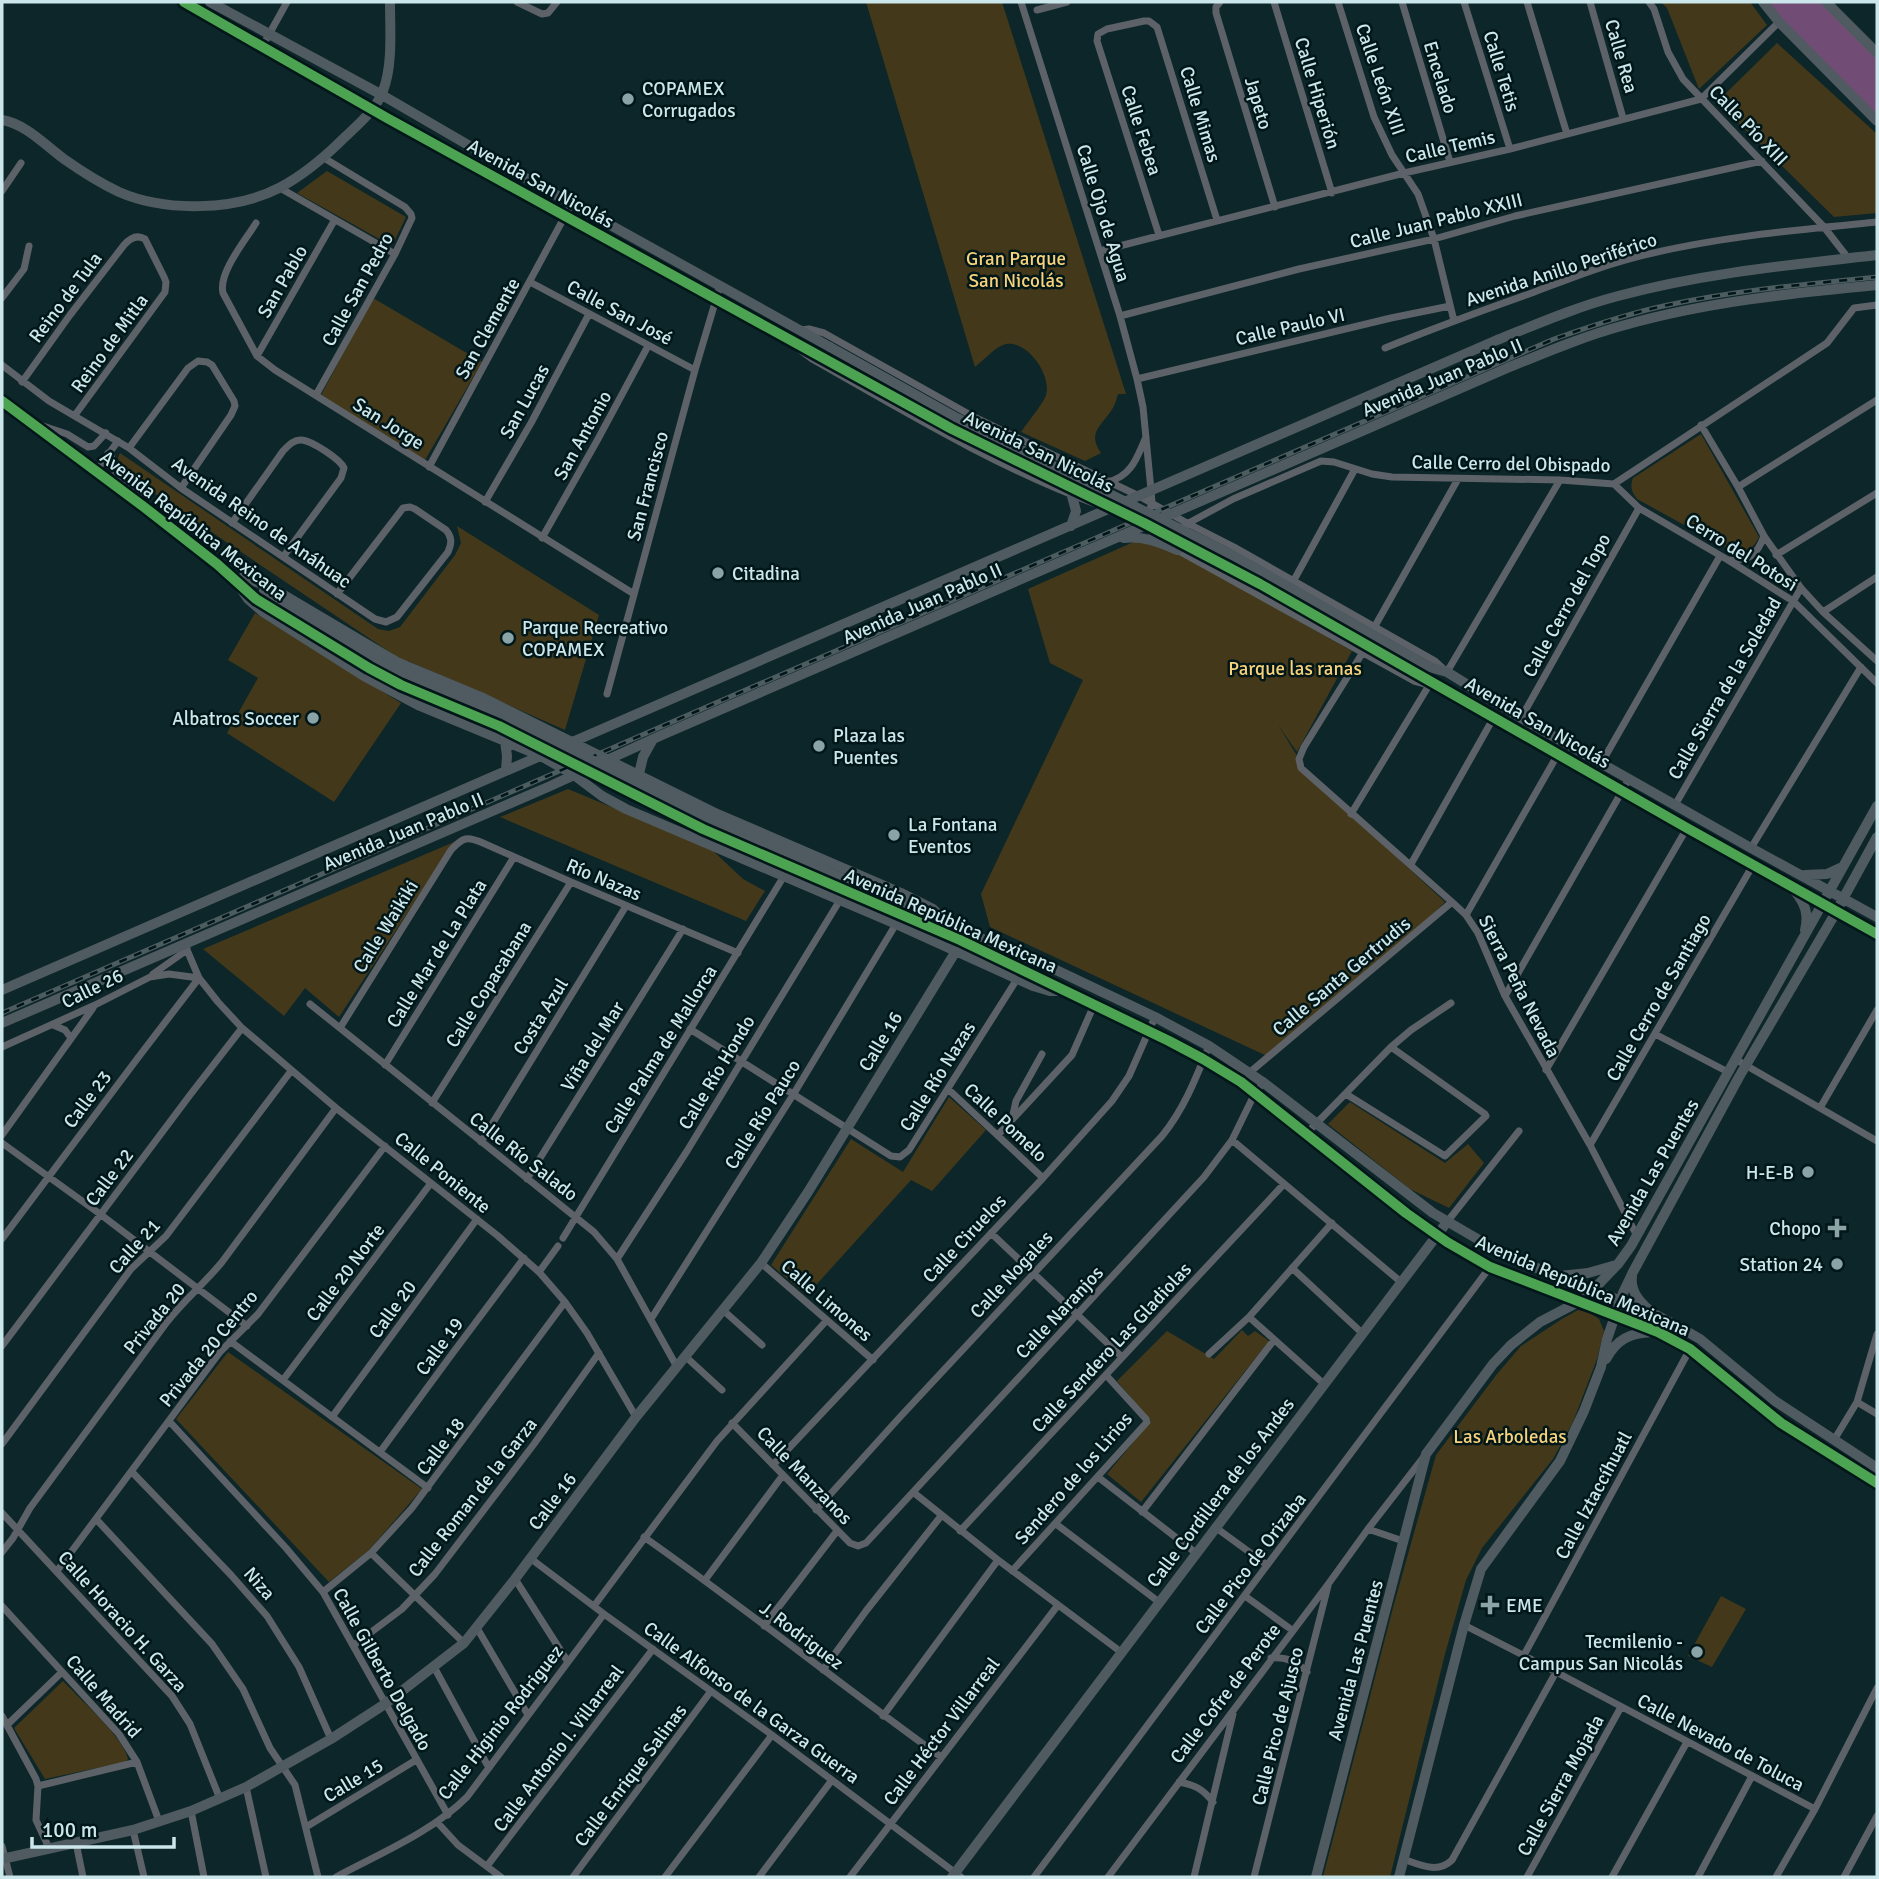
<svg xmlns="http://www.w3.org/2000/svg" width="1879" height="1879" viewBox="0 0 1879 1879" font-family="Signika,sans-serif">
	<rect width="100%" height="100%" fill="#0d2629"/>
	<path fill="#43391a" d="M866,2H1002L1126,394H1118C1116,400 1115,406 1111,411C1101,426 1087,433 1101,453L1085,461L1021,432C1027,423 1043,404 1046,395C1052,375 1027,340 1006,344C996,346 984,360 975,367Z
		M1661,2H1750L1767,25L1699,89L1667,8Z
		M1777,43L1877,134V213L1834,217L1717,102Z
		M327,171L406,217L392,246L297,193Z
		M373,298L482,362L425,460L321,395Z
		M1701,434L1759,537C1754,548 1746,552 1735,553L1637,499C1631,491 1630,487 1633,478Z
		M120,453L378,629L389,631L400,627L455,555L461,543L457,526L599,615L565,730L408,661L406,663L146,488L120,465L118,457Z
		M1138,540L1168,543L1198,564L1352,651L1297,752L1278,725L1299,759L1306,773L1445,902L1428,919L1267,1056L990,927L981,894L1083,680L1050,663L1028,589Z
		M255,613L401,703L334,802L227,733L258,678L228,660Z
		M568,789L710,848L743,879L765,891L746,921L500,817Z
		M454,842L339,1017L305,988L284,1016L203,949Z
		M949,1097L986,1130L932,1191L911,1180L807,1295L771,1265L851,1139L903,1172Z
		M1350,1102L1445,1163L1468,1144L1484,1163L1449,1208L1410,1189L1328,1124Z
		M1578,1310L1590,1313L1599,1319L1604,1331L1597,1359L1573,1422L1553,1459L1482,1548L1466,1580L1445,1654L1390,1877H1323L1394,1604L1436,1455L1497,1374L1521,1346L1562,1319Z
		M1242,1330L1248,1336L1255,1331L1269,1341L1141,1502L1107,1474L1151,1421L1117,1381L1167,1331L1214,1359Z
		M228,1352L422,1489L369,1550L329,1582L176,1419Z
		M1721,1596L1746,1609L1712,1667L1688,1656Z
		M63,1681C79,1698 124,1738 128,1759L125,1762L45,1779L14,1728Z"/>
	<path fill="#714c74" d="M1763,2H1826L1877,53V121Z"/>
	<g fill="none" stroke-linecap="round" stroke-linejoin="round">
		<path stroke="#5c6268" stroke-width="7" d="M517,2L542,14L548,13L557,2
			M1021,2L1120,316L1137,379L1143,407L1151,490L1152,503L1147,517
			M1220,2L1216,7V13L1275,207
			M1274,2L1332,193
			M1338,2L1374,117L1392,155L1418,194L1434,239L1454,321
			M1402,2L1450,162
			M1464,2L1510,149
			M1527,2L1567,134
			M1590,2L1623,118
			M1649,2L1654,9L1668,52L1683,79L1824,227L1848,258
			M1037,10L1067,2
			M262,47L287,2
			M280,188L395,254
			M2,191L21,163
			M256,223C245,241 218,273 223,293L257,356L275,370L634,594
			M1159,235L1097,41L1098,34L1107,29L1144,21H1149L1157,27L1217,220
			M1100,251L1404,173L1510,149L1701,99L1779,22
			M530,282L695,370
			M2,298L24,269L29,246
			M1120,316L1299,269L1434,239L1515,216L1762,161
			M800,330L809,329L824,333L974,417L1139,496L1187,523L1234,547L1435,661L1447,672L1560,480
			M796,345L800,350L812,359C904,411 994,466 1093,503
			M1385,348C1432,329 1481,311 1529,294C1561,282 1592,269 1625,260C1705,238 1795,230 1877,222
			M257,356L334,221
			M2,365L49,401L129,448L181,488L375,619L386,622L397,617L448,552C452,543 452,537 446,530L415,509L410,507L403,508L337,594
			M1137,379L1391,318L1450,306
			M22,382L70,315L124,245C130,238 137,234 145,239L164,277L166,282L165,292L75,415
			M316,395L395,254L412,218L411,214L405,207L324,158
			M37,424L67,434L88,447L94,446L106,433
			M1701,425L1738,487L1764,536L1801,588L1823,612L1877,661
			M129,448L188,368L198,361L207,362L212,365L234,401L235,406L231,415L181,488
			M429,467L572,203
			M96,471L118,441
			M1108,482C1132,476 1137,457 1146,437
			M1614,484L1639,508L1728,560L1793,601L1877,683
			M1738,487L1877,400
			M485,502L531,423L589,314
			M232,523L283,451C288,446 294,439 302,440C312,441 340,459 344,468L341,478L283,557
			M1185,525L1233,499L1321,461L1334,462L1372,474L1392,477L1560,480L1614,484L1827,343L1854,308L1877,305
			M1151,532L1177,550L1414,681L1425,684L1432,682
			M542,538L598,439L648,346
			M1776,555L1877,493
			M1729,560C1750,561 1757,555 1764,536
			M1294,580L1355,469
			M1823,612L1877,577
			M1375,626L1458,479
			M1363,652L1304,747L1299,759L1301,768L1452,902L1466,915L1478,933L1505,996L1590,1145L1637,1236
			M607,694L695,370L720,286
			M1521,718L1639,508
			M1602,762L1720,556
			M1675,805L1801,588
			M1351,814L1431,682
			M1751,848L1861,667
			M1411,864L1494,717
			M1466,915L1558,754
			M187,950L199,978L218,1002L242,1028L336,1108L498,1236L539,1272L565,1302L587,1333L636,1417
			M153,974L187,950V948
			M1505,996L1629,779
			M310,1004L594,1232L617,1259L677,1367
			M53,1025L65,1030L71,1038
			M340,1028L451,850C463,837 467,836 483,843L571,882L738,953
			M690,1029L891,1156L900,1157L909,1150L1017,979
			M1655,1034L1728,1072
			M2,1047L95,1005L150,977L169,974L199,978
			M1735,1059L1877,1141
			M385,1065L514,857
			M1546,1070L1687,828
			M1249,1073L1452,902
			M948,1089L1043,1178
			M1346,1094L1445,1156L1486,1116L1485,1114L1391,1047
			M432,1103L571,882
			M1820,1108L1877,1010
			M1012,1119L1016,1101L1042,1054
			M1307,1133L1391,1047L1411,1030L1451,1003
			M2,1135L93,1008
			M998,1135L1072,1055L1094,1005
			M1232,1140L1401,1282
			M481,1142L626,906
			M2,1143L100,1214L247,1326
			M1590,1145L1753,865
			M527,1179L683,929
			M1447,1222L1519,1131
			M991,1233L1122,1357
			M563,1238L784,876
			M2,1239L137,1059L199,978
			M617,1259L687,1151L840,900
			M761,1263L873,1360
			M1292,1268L1362,1333
			M539,1272L558,1246
			M724,1311L762,1345
			M1249,1317L1324,1384
			M651,1319L793,1095L896,924
			M230,1341L428,1488
			M2,1346L190,1095L242,1028
			M1209,1354L1249,1317L1332,1223
			M686,1357L722,1390
			M283,1380L431,1183
			M1857,1402L1877,1414
			M332,1417L477,1219
			M169,1421L286,1548L323,1592L448,1815
			M732,1423L850,1543L858,1546L866,1543L1204,1177L1232,1140L1255,1093L1263,1083
			M1834,1440L1857,1402L1877,1334
			M2,1444L131,1269L166,1236L291,1071
			M380,1452L452,1354L524,1258
			M773,1465L1043,1178L1112,1101L1129,1076L1155,1017
			M132,1472L231,1575L267,1616L299,1667L331,1739
			M1098,1477L1196,1553
			M913,1492L998,1560L1121,1652
			M816,1510L900,1417L1162,1136C1184,1109 1196,1078 1209,1046
			M1142,1512L1274,1340
			M2,1513L172,1696L190,1724L220,1799
			M96,1519L212,1644L243,1689L270,1748L295,1785L318,1877
			M1056,1524L1159,1602
			M1215,1527L1267,1565
			M1368,1529L1403,1541
			M960,1531L1284,1184
			M644,1537C745,1608 841,1685 941,1757
			M2,1552L13,1538L30,1508L167,1322C184,1300 205,1283 222,1262L336,1108
			M371,1553L464,1643
			M530,1558L604,1614L772,1735L961,1877
			M57,1571L220,1352L258,1314L385,1146
			M1012,1571L1147,1422L1146,1419L1106,1375
			M515,1579L568,1662
			M705,1580L783,1475
			M323,1592L371,1553L412,1508L565,1302
			M1245,1596L1292,1630
			M2,1606L119,1734L137,1762L159,1821
			M594,1606L717,1441L827,1320
			M1464,1625L1556,1672L1815,1809
			M764,1626L837,1531
			M477,1628L528,1715
			M354,1645L402,1609L435,1574L534,1444L599,1353
			M1524,1655L1690,1349
			M1271,1658C1286,1657 1296,1661 1307,1672
			M434,1667L489,1768
			M823,1670L866,1611L941,1516
			M2,1716L36,1779L38,1786L36,1820L49,1848
			M883,1716L998,1560
			M7,1725L62,1672
			M1179,1782C1195,1785 1203,1789 1213,1802
			M38,1786L137,1762
			M246,1787L266,1877
			M191,1811L204,1877
			M437,1822L458,1845L501,1877
			M306,1827L416,1760
			M133,1830L144,1877
			M76,1843L83,1877
			M2,1846L10,1877
			M1403,1859C1420,1865 1438,1874 1452,1860L1556,1672
			M487,1866L653,1649
			M336,1877C379,1854 432,1832 467,1797L604,1614
			M573,1877L711,1691
			M665,1877L772,1735
			M759,1877L832,1780
			M850,1877L1058,1605
			M1034,1877L1490,1267
			M1108,1877L1329,1583L1368,1529L1423,1458
			M1194,1877L1233,1714
			M1254,1877L1328,1586
			M1527,1877L1621,1707
			M1612,1877L1687,1742
			M1698,1877L1752,1776
			M1776,1877L1815,1809L1877,1688
			M1844,1877L1877,1816"/>
		<path stroke="#4f5b60" stroke-width="10" d="M184,2C396,123 608,244 824,357
			M210,2L382,95L506,167L830,347
			M1763,2L1779,22L1877,121
			M1826,2L1877,53
			M2,120C26,124 45,145 64,159C81,171 100,183 119,192C165,212 234,211 279,188C304,175 326,156 346,136C359,124 376,109 383,91C393,65 390,30 390,2
			M2,401L144,507L217,564L241,586
			M109,454L113,467L131,484L142,505
			M1071,526L1076,511L1072,496
			M1124,538C1143,536 1159,542 1177,550
			M243,577L272,588L397,662L481,697L713,812L901,893L933,909L943,919
			M237,583L248,599L263,612L364,676L420,706L541,756L574,775L602,796L626,809L896,924L1033,986L1050,991H1063
			M1429,667L1447,672L1521,718L1751,848L1877,917
			M1421,676L1687,828L1877,934
			M505,741L507,756L506,770
			M639,774L643,757L653,739
			M1805,875L1827,874L1840,868
			M1794,890C1805,903 1809,914 1805,930
			M914,910L1054,969L1155,1017L1209,1046L1264,1083L1433,1213L1498,1251L1524,1263L1654,1314L1681,1328L1700,1339L1775,1401L1877,1468
			M910,919L1025,971L1169,1041L1203,1059L1241,1082L1406,1213L1447,1242L1490,1267L1658,1332L1690,1349L1781,1423L1877,1483
			M2,990L1497,340C1537,324 1576,307 1618,296C1703,273 1790,265 1877,255
			M2,1023L548,787L662,735L1505,369C1544,353 1584,336 1625,325C1706,302 1793,293 1877,285
			M1560,1276L1588,1273L1616,1265
			M1632,1276C1630,1291 1639,1301 1649,1310
			M1606,1359C1617,1339 1630,1333 1652,1332
			M2,1859L133,1830L191,1811L246,1787L331,1739L385,1704L464,1643L515,1579L636,1417L761,1263L808,1192L956,951
			M952,1877L1447,1222
			M1316,1877L1426,1454L1493,1364L1511,1345L1540,1322L1580,1301L1593,1290L1618,1264L1631,1246L1877,806
			M1399,1877L1464,1625L1481,1569L1560,1461L1584,1411L1601,1367L1607,1339L1623,1293L1633,1272L1739,1077L1832,919L1877,837"/>
		<g stroke="#4d5c5f" stroke-width="5">
			<path id="rail" d="M2,1013L1554,339C1591,326 1629,313 1668,305C1737,290 1808,284 1877,277"/>
		</g>
		<use href="#rail" stroke="#011619" stroke-width="2.5" stroke-dasharray="8" stroke-linecap="butt"/>
		<path stroke="#4f5b60" stroke-width="10" d="M830,347L957,418L1234,556L1429,667
			M824,357L952,429L1144,523L1260,584L1421,676
			M264,591L386,665L514,721L713,821L914,910
			M256,599L381,675L499,726L703,829L910,919"/>
		<g stroke="#011619" stroke-width="15">
			<path id="cycleway" d="M184,2L387,118L952,429L1144,523L1260,584L1687,828L1877,934
				M2,401L144,507L217,564L256,599L369,668L401,685L499,726L703,829L960,940L1169,1041L1203,1059L1241,1082L1406,1213L1447,1242L1490,1267L1658,1332L1690,1349L1781,1423L1877,1483"/>
		</g>
		<use href="#cycleway" stroke="#4ca352" stroke-width="10"/>
	</g>
	<g fill="#89a3a7" stroke="#011619" stroke-width="2.5">
		<circle cx="628" cy="99" r="7"/>
		<circle cx="718" cy="573" r="7"/>
		<circle cx="508" cy="638" r="7"/>
		<circle cx="313" cy="718" r="7"/>
		<circle cx="819" cy="746" r="7"/>
		<circle cx="894" cy="835" r="7"/>
		<circle cx="1808" cy="1172" r="7"/>
		<path d="M1833.5 1217.5h7v7h7v7h-7v7h-7v-7h-7v-7h7z"/>
		<circle cx="1837" cy="1264" r="7"/>
		<path d="M1486.5 1594.5h7v7h7v7h-7v7h-7v-7h-7v-7h7z"/>
		<circle cx="1697" cy="1652" r="7"/>
	</g>
	<g text-anchor="middle" stroke-width="5" stroke-linejoin="round" paint-order="stroke">
		<g font-size="19" fill="#cce7eb" stroke="#011619">
			<text transform="translate(1622 56) rotate(74)" y="7">Calle Rea</text>
			<text transform="translate(1502 71) rotate(73)" y="7">Calle Tetis</text>
			<text transform="translate(1441 77) rotate(73)" y="7">Encelado</text>
			<text transform="translate(1381 79) rotate(71)" y="7">Calle León XIII</text>
			<text transform="translate(1318 93) rotate(73)" y="7">Calle Hiperión</text>
			<text transform="translate(1259 103) rotate(73)" y="7">Japeto</text>
			<text transform="translate(1201 114) rotate(73)" y="7">Calle Mimas</text>
			<text transform="translate(1749 125) rotate(46)" y="7">Calle Pío XIII</text>
			<text transform="translate(1142 130) rotate(72)" y="7">Calle Febea</text>
			<text transform="translate(1450 146) rotate(-13)" y="7">Calle Temis</text>
			<text transform="translate(541 183) rotate(29)" y="7">Avenida San Nicolás</text>
			<text transform="translate(1104 213) rotate(73)" y="7">Calle Ojo de Agua</text>
			<text transform="translate(1436 220) rotate(-14)" y="7">Calle Juan Pablo XXIII</text>
			<text transform="translate(1561 269) rotate(-18)" y="7">Avenida Anillo Periférico</text>
			<text transform="translate(282 281) rotate(-60)" y="7">San Pablo</text>
			<text transform="translate(357 289) rotate(-61)" y="7">Calle San Pedro</text>
			<text transform="translate(65 297) rotate(-53)" y="7">Reino de Tula</text>
			<text transform="translate(620 312) rotate(28)" y="7">Calle San José</text>
			<text transform="translate(1290 326) rotate(-13)" y="7">Calle Paulo VI</text>
			<text transform="translate(487 328) rotate(-61)" y="7">San Clemente</text>
			<text transform="translate(109 343) rotate(-54)" y="7">Reino de Mitla</text>
			<text transform="translate(1442 377) rotate(-23)" y="7">Avenida Juan Pablo II</text>
			<text transform="translate(524 401) rotate(-61)" y="7">San Lucas</text>
			<text transform="translate(389 423) rotate(32)" y="7">San Jorge</text>
			<text transform="translate(582 435) rotate(-61)" y="7">San Antonio</text>
			<text transform="translate(1039 451) rotate(26)" y="7">Avenida San Nicolás</text>
			<text transform="translate(1511 463) rotate(1)" y="7">Calle Cerro del Obispado</text>
			<text transform="translate(647 486) rotate(-75)" y="7">San Francisco</text>
			<text transform="translate(262 522) rotate(35)" y="7">Avenida Reino de Anáhuac</text>
			<text transform="translate(194 525) rotate(38)" y="7">Avenida República Mexicana</text>
			<text transform="translate(1742 552) rotate(32)" y="7">Cerro del Potosi</text>
			<text transform="translate(922 603) rotate(-24)" y="7">Avenida Juan Pablo II</text>
			<text transform="translate(1566 605) rotate(-61)" y="7">Calle Cerro del Topo</text>
			<text transform="translate(1724 688) rotate(-60)" y="7">Calle Sierra de la Soledad</text>
			<text transform="translate(1538 722) rotate(30)" y="7">Avenida San Nicolás</text>
			<text transform="translate(403 831) rotate(-23)" y="7">Avenida Juan Pablo II</text>
			<text transform="translate(604 879) rotate(23)" y="7">Río Nazas</text>
			<text transform="translate(951 920) rotate(24)" y="7">Avenida República Mexicana</text>
			<text transform="translate(385 926) rotate(-58)" y="7">Calle Waikiki</text>
			<text transform="translate(436 953) rotate(-58)" y="7">Calle Mar de La Plata</text>
			<text transform="translate(1341 976) rotate(-40)" y="7">Calle Santa Gertrudis</text>
			<text transform="translate(488 984) rotate(-58)" y="7">Calle Copacabana</text>
			<text transform="translate(1520 986) rotate(63)" y="7">Sierra Peña Nevada</text>
			<text transform="translate(92 988) rotate(-26)" y="7">Calle 26</text>
			<text transform="translate(1658 997) rotate(-60)" y="7">Calle Cerro de Santiago</text>
			<text transform="translate(540 1016) rotate(-58)" y="7">Costa Azul</text>
			<text transform="translate(880 1041) rotate(-59)" y="7">Calle 16</text>
			<text transform="translate(592 1046) rotate(-58)" y="7">Viña del Mar</text>
			<text transform="translate(660 1049) rotate(-58)" y="7">Calle Palma de Mallorca</text>
			<text transform="translate(716 1072) rotate(-59)" y="7">Calle Río Hondo</text>
			<text transform="translate(937 1076) rotate(-58)" y="7">Calle Río Nazas</text>
			<text transform="translate(87 1099) rotate(-53)" y="7">Calle 23</text>
			<text transform="translate(762 1114) rotate(-58)" y="7">Calle Río Pauco</text>
			<text transform="translate(1006 1122) rotate(43)" y="7">Calle Pomelo</text>
			<text transform="translate(524 1156) rotate(38)" y="7">Calle Río Salado</text>
			<text transform="translate(443 1172) rotate(39)" y="7">Calle Poniente</text>
			<text transform="translate(1652 1172) rotate(-60)" y="7">Avenida Las Puentes</text>
			<text transform="translate(109 1177) rotate(-53)" y="7">Calle 22</text>
			<text transform="translate(964 1238) rotate(-47)" y="7">Calle Ciruelos</text>
			<text transform="translate(134 1246) rotate(-48)" y="7">Calle 21</text>
			<text transform="translate(345 1272) rotate(-53)" y="7">Calle 20 Norte</text>
			<text transform="translate(1011 1274) rotate(-47)" y="7">Calle Nogales</text>
			<text transform="translate(1583 1285) rotate(23)" y="7">Avenida República Mexicana</text>
			<text transform="translate(827 1300) rotate(41)" y="7">Calle Limones</text>
			<text transform="translate(392 1309) rotate(-54)" y="7">Calle 20</text>
			<text transform="translate(1059 1312) rotate(-47)" y="7">Calle Naranjos</text>
			<text transform="translate(154 1318) rotate(-51)" y="7">Privada 20</text>
			<text transform="translate(439 1346) rotate(-54)" y="7">Calle 19</text>
			<text transform="translate(1111 1347) rotate(-47)" y="7">Calle Sendero Las Gladiolas</text>
			<text transform="translate(208 1348) rotate(-51)" y="7">Privada 20 Centro</text>
			<text transform="translate(440 1446) rotate(-53)" y="7">Calle 18</text>
			<text transform="translate(805 1475) rotate(46)" y="7">Calle Manzanos</text>
			<text transform="translate(1073 1478) rotate(-49)" y="7">Sendero de los Lirios</text>
			<text transform="translate(1220 1492) rotate(-53)" y="7">Calle Cordillera de los Andes</text>
			<text transform="translate(1593 1495) rotate(-62)" y="7">Calle Iztaccíhuatl</text>
			<text transform="translate(472 1497) rotate(-52)" y="7">Calle Roman de la Garza</text>
			<text transform="translate(552 1501) rotate(-53)" y="7">Calle 16</text>
			<text transform="translate(1250 1563) rotate(-53)" y="7">Calle Pico de Orizaba</text>
			<text transform="translate(260 1583) rotate(49)" y="7">Niza</text>
			<text transform="translate(123 1621) rotate(48)" y="7">Calle Horacio H. Garza</text>
			<text transform="translate(802 1635) rotate(37)" y="7">J. Rodriguez</text>
			<text transform="translate(1355 1660) rotate(-75)" y="7">Avenida Las Puentes</text>
			<text transform="translate(383 1669) rotate(61)" y="7">Calle Gilberto Delgado</text>
			<text transform="translate(1225 1693) rotate(-53)" y="7">Calle Cofre de Perote</text>
			<text transform="translate(104 1696) rotate(49)" y="7">Calle Madrid</text>
			<text transform="translate(752 1702) rotate(36)" y="7">Calle Alfonso de la Garza Guerra</text>
			<text transform="translate(500 1722) rotate(-52)" y="7">Calle Higinio Rodriguez</text>
			<text transform="translate(1277 1726) rotate(-76)" y="7">Calle Pico de Ajusco</text>
			<text transform="translate(941 1731) rotate(-53)" y="7">Calle Héctor Villarreal</text>
			<text transform="translate(1721 1742) rotate(28)" y="7">Calle Nevado de Toluca</text>
			<text transform="translate(558 1748) rotate(-53)" y="7">Calle Antonio I. Villarreal</text>
			<text transform="translate(630 1775) rotate(-53)" y="7">Calle Enrique Salinas</text>
			<text transform="translate(353 1780) rotate(-31)" y="7">Calle 15</text>
			<text transform="translate(1560 1785) rotate(-61)" y="7">Calle Sierra Mojada</text>
		</g>
		<g font-size="19" fill="#cce7eb" stroke="#011619" text-anchor="start">
			<text x="642" y="95">COPAMEX<tspan x="642" dy="22">Corrugados</tspan></text>
			<text x="732" y="580">Citadina</text>
			<text x="522" y="634">Parque Recreativo<tspan x="522" dy="22">COPAMEX</tspan></text>
			<text x="299" y="725" text-anchor="end">Albatros Soccer</text>
			<text x="833" y="742">Plaza las<tspan x="833" dy="22">Puentes</tspan></text>
			<text x="908" y="831">La Fontana<tspan x="908" dy="22">Eventos</tspan></text>
			<text x="1794" y="1179" text-anchor="end">H-E-B</text>
			<text x="1821" y="1235" text-anchor="end">Chopo</text>
			<text x="1823" y="1271" text-anchor="end">Station 24</text>
			<text x="1506" y="1612">EME</text>
			<text x="1683" y="1648" text-anchor="end">Tecmilenio -<tspan x="1683" dy="22">Campus San Nicolás</tspan></text>
		</g>
		<g font-size="19" fill="#f7d27a" stroke="#011619">
			<text x="1016" y="265">Gran Parque<tspan x="1016" dy="22">San Nicolás</tspan></text>
			<text x="1295" y="675">Parque las ranas</text>
			<text x="1510" y="1443">Las Arboledas</text>
		</g>
	</g>
	<rect width="1879" height="1879" fill="none" stroke="#cce7eb" stroke-width="7"/>
	<path d="M32 1837v10h142v-10" fill="none" stroke="#cce7eb" stroke-width="3.5"/>
	<text x="42" y="1837" font-size="21" fill="#cce7eb" stroke="#011619" stroke-width="5" paint-order="stroke">100 m</text>
</svg>
